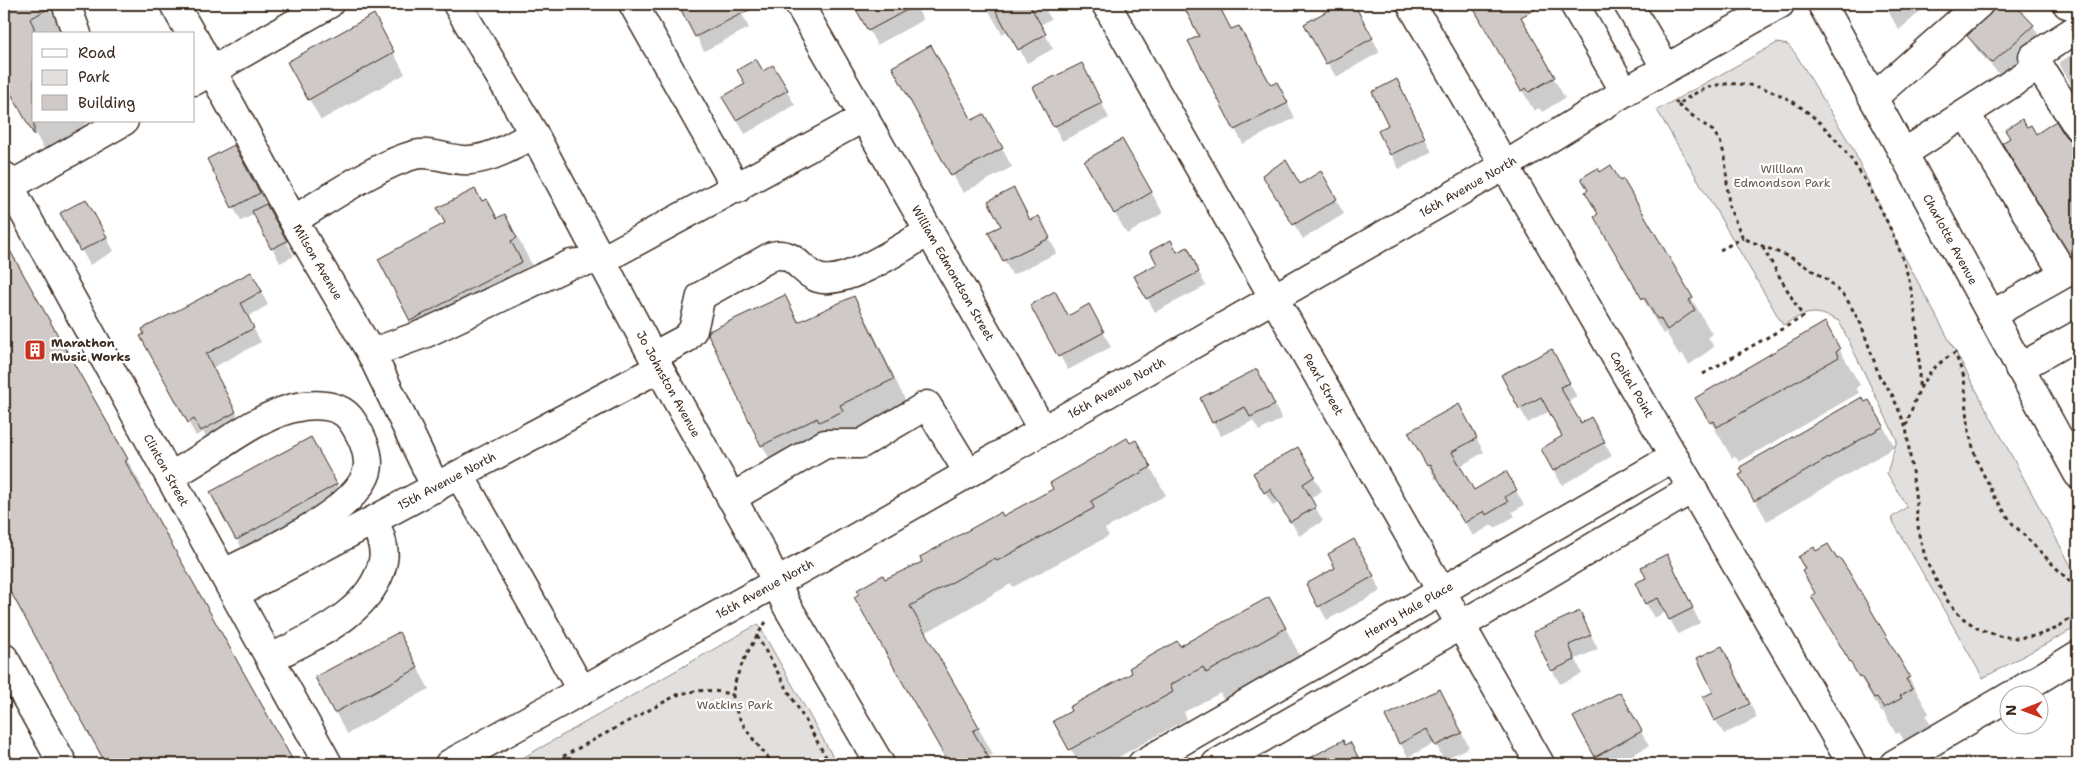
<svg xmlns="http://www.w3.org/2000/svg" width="2082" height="768" viewBox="0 0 2082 768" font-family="'Shantell Sans',sans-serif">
	<rect width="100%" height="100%" fill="#fff"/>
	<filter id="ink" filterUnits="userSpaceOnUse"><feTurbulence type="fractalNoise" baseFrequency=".02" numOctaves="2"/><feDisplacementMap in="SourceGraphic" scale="10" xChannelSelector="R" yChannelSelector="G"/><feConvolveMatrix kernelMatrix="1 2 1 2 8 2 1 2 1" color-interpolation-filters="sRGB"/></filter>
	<g filter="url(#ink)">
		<path fill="#e2e0de" stroke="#8e857e" d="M1777,43L1788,45L1795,53L1852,147L1898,245L2078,579V617L2075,628L1983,678L1891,518L1907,507L1887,473L1897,440L1839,321C1813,308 1807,312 1783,325L1657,110Z
			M758,624L837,764H512Z"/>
		<path fill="#0003" d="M4,4H47L63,34H34V121H85L91,132L48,156L4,78Z
			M680,4H737L749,28L704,51Z
			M855,4H915L923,20L877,45Z
			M985,4H1042L1051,19L1040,25L1053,49L1027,63L1009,30L1002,34Z
			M1203,4H1217L1232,31L1271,87L1285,98L1295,118L1243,144L1189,42L1200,36L1187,12Z
			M1342,4H1353L1380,52L1336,77L1305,24Z
			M1473,4H1511L1565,98L1542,112L1539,108L1534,111Z
			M1884,4H1929L1899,30Z
			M2001,4H2013L2033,25L2041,40L2001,76L1977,50L1969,36Z
			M385,37L405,74L321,120L309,99Z
			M2078,50V96L2059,63Z
			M1082,64L1109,118L1062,141L1035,88Z
			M773,67L795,105L745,134L724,98Z
			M894,67L972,121L994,133L1012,167L963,193Z
			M1404,95L1432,152L1399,169L1379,131L1390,126Z
			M2055,123L2071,142L2078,144V267L2019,170L2027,129L2036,136Z
			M1122,141L1163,213L1127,234L1085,162Z
			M242,160L294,256L280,263L255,214L241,221L233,207Z
			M1321,173L1344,214L1303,239L1272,189L1300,185Z
			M1599,173L1620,182L1623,180L1712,334L1708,337L1714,347L1689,365L1682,353L1679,355L1666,332L1663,334L1596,217L1600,215Z
			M487,200L498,219L504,216L520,242L532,265L525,268L536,289L427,347L412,320L447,224Z
			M1022,203L1031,221L1046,232L1057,253L1012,275L990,233L1003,227Z
			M61,214H94L114,251L90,265Z
			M4,243L142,486L139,488L294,764H107L4,579Z
			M1187,249L1206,286L1155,312L1147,298L1177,254Z
			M251,273L268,305L247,317L261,342L212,368L243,426L210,444L203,432L196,436L141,337Z
			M785,296L800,323L853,297L869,324L908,406L777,472L762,445Z
			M1097,320L1111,347L1068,370L1060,356Z
			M1825,324L1860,385L1856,388L1859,393L1739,462L1735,456L1732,458L1697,398Z
			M1559,364L1577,397L1567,402L1580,424L1590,419L1612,456L1562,485L1542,450L1564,437L1550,411L1528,423L1502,375Z
			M1257,371L1282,419L1259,431L1253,421L1221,436L1213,422Z
			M1869,402L1895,447L1767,521L1741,475Z
			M1458,405L1484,452L1459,467L1474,492L1506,473L1524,505L1512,512L1515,516L1495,528L1492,525L1473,536L1439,478L1436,480L1410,432Z
			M1136,442L1166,495L1105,529L1109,536L1013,587L1011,584L925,633L993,754L987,758L991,764H951L856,598L924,563Z
			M1297,448L1322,491L1310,498L1323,521L1299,536L1280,502L1273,506L1254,474Z
			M323,459L348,506L249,560L237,539Z
			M1816,552L1837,561L1840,559L1929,713L1926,716L1931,725L1920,732L1922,734L1906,744L1899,732L1896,734L1883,711L1881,712L1833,632L1817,594Z
			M1361,555L1381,591L1327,620L1319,606Z
			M1674,570L1700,623L1678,634L1666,612L1654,618L1636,584Z
			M1579,612L1598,649L1576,659L1582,674L1560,684L1552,670Z
			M1284,625L1300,656L1223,699L1220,693L1184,712L1187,719L1106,764H1079L1055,721L1179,647Z
			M1722,648L1749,703L1715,719V693Z
			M410,654L429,689L347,734L317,678Z
			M1440,690L1469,747L1444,760L1435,743L1408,757L1400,743Z
			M1619,693L1649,746L1616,764H1601L1575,718Z
			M1751,705L1757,718L1724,734L1716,721Z
			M1342,742L1345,746L1350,744L1362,764H1302Z"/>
		<path fill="#cfcac7" stroke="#3b2a1e" d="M4,4H51V7L30,19L34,27V135L4,81Z
			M678,4H761L695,37Z
			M853,4H918L868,31Z
			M992,4H1029L1046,34L1018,50Z
			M1200,4H1218L1231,29L1239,26L1271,85L1277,82L1288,103L1234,130L1188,41L1199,36L1186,11Z
			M1339,4H1354L1373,38L1326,64L1304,24Z
			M1471,4H1544L1521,17L1555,77L1529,92L1526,88L1521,91Z
			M1999,4H2014L2034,25L1992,63L1967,36Z
			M374,14L394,52L308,100L287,62Z
			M931,45L972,120L984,114L1003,148L951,176L892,67Z
			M756,59L763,71L773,65L788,90L736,120L722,97L745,84L737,70Z
			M1082,63L1102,103L1053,127L1033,87Z
			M1397,79L1425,138L1390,155L1378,131L1388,125L1372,92Z
			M2022,119L2027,127L2031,125L2036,134L2056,121L2065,136L2070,141L2078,143V269L2002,143L2010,138L2005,130Z
			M1122,139L1152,192L1114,214L1084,161Z
			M234,145L260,193L232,208L207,159Z
			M1286,160L1300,184L1321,171L1337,199L1293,225L1262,175Z
			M1611,165L1620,181L1623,179L1693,298L1689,300L1695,310L1667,330L1660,318L1657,319L1644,297L1642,299L1594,217L1598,214L1585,192L1588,190L1581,178L1598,168L1600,172Z
			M1014,188L1030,220L1039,216L1050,238L1003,261L988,232L1001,226L988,201Z
			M475,189L482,201L487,199L497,218L505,214L517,238L511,241L522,262L410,321L378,259L445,223L437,208Z
			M86,199L107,237L80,251L60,213Z
			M266,204L287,241L271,249L252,211Z
			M4,240L128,459L125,461L295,764H106L4,580Z
			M1171,240L1177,252L1188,247L1199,272L1146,299L1134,276L1157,264L1150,251Z
			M251,272L262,291L241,303L254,328L206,354L236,412L201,431L194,419L188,423L140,336L144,334L142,329Z
			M1055,291L1068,316L1089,304L1104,332L1058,357L1030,305Z
			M785,295L798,322L854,296L894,379L840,405L843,411L819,422L817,418L761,446L708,334L709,331Z
			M1825,322L1840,349L1836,352L1839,357L1717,427L1714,421L1710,423L1695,398Z
			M1552,349L1570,383L1560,387L1581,423L1591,417L1605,442L1553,471L1541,449L1562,436L1541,397L1519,409L1501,375Z
			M1257,369L1275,405L1250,417L1245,407L1212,423L1200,398Z
			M1862,397L1865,402L1869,400L1884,426L1754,501L1739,475L1743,473L1740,467Z
			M1459,404L1477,438L1452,452L1474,490L1506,471L1517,490L1505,497L1508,502L1486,515L1484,511L1464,523L1430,465L1427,466L1408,432Z
			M311,437L337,484L236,540L210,492Z
			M1127,438L1130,443L1136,440L1151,467L1091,501L1094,508L997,561L995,558L910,606L979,727L973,731L992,764H949L854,597L859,594L857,590L883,575L885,579L922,562L920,557L1001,512L1003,516L1053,489L1050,483Z
			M1298,447L1315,476L1303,484L1316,507L1290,522L1270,489L1264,493L1253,473Z
			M1354,539L1374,576L1318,607L1306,584L1335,568L1328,554Z
			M1828,544L1837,559L1840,558L1849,572L1910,677L1906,679L1912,689L1900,696L1902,698L1884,708L1877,697L1874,698L1861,676L1859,677L1831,630L1811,596L1815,593L1802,571L1805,569L1798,557L1814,547L1816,551Z
			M1667,554L1693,608L1669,620L1658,598L1645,604L1635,583L1646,578L1641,567Z
			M1269,597L1286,628L1206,673L1203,667L1170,685L1173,692L1069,750L1053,721L1071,711L1069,707L1132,673L1129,668L1177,641L1180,646Z
			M1580,611L1591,635L1569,645L1575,660L1551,671L1533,632Z
			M399,632L418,668L334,713L315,677Z
			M1722,646L1750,704L1714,721L1703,697L1713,692L1697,658Z
			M1440,689L1462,733L1435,746L1427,729L1399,744L1385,716Z
			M1620,692L1642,731L1595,757L1573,717Z
			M1343,740L1345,745L1350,742L1362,764H1299Z"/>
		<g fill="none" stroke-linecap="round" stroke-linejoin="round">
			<g stroke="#3b2a1e" stroke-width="31">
				<g id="minor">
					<path d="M66,4L77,34"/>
					<path d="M174,4L191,34"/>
					<path id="s1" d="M457,4L534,134L659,368L763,554L787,606L880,764"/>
					<path d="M633,4L737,189"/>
					<path id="s2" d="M799,4L1042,429"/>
					<path id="s3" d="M1106,4L1540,764"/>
					<path id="s4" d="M1411,4L1852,764"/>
					<path d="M1574,4L1625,92"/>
					<path d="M1628,4L1666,68"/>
					<path d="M2067,4L2078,7"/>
					<path d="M2078,28L2033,57L2078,127"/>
					<path id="s5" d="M194,38L293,220L371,353L436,488"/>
					<path d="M194,81L329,4"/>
					<path d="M1874,97L1979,4"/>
					<path d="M1966,114L2064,274L1991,315"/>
					<path d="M1904,153L2039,66"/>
					<path id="s6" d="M4,176L328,764"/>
					<path d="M10,186L124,121"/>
					<path d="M293,220C326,201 377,165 414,155C432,150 452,162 470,160C493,158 515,145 534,134"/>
					<path d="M371,353L426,333L571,264L602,260L865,117"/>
					<path d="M653,356L685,339L693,330L701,296L772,256C795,250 800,272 818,278C846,287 905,245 930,231"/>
					<path d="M2019,368L2078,335"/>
					<path d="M170,476C211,456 248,420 293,408C311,404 340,402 352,421C360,433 368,449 368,464C368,507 259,556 224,573"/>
					<path d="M460,476L582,691"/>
					<path d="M731,498L825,444H861L927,405L968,472"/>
					<path id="s7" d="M235,594L659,368"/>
					<path d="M4,658L63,764"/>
					<path d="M271,658C312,637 373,612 383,561C386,548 379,532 374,521"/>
					<path d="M2011,696L2078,655"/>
					<path id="s8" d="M449,764L808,565L1506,165L1628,90L1780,4"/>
					<path id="s9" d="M1142,764L1674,457"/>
					<path d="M1216,764L1461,625L1692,489"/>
					<path d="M1894,764L2010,696"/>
				</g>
			</g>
			<g stroke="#3b2a1e" stroke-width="31">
				<g id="major">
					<path id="s10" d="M1822,4L2078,474"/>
				</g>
			</g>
			<path stroke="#3b2a1e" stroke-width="3" stroke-dasharray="4 4" stroke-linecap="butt" d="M1675,101L1678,105C1696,90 1716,82 1740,84C1818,90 1870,179 1897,244C1916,289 1920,342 1919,390
				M1678,105L1713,131L1720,141L1725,157L1729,207L1743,238L1794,259L1828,280L1846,298L1861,324L1880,378L1891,392L1906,427L1915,493L1919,535L1927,563L1946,599L1960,616L1977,628L1999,636L2017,638L2036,636L2055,629L2071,618L2078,609
				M1720,250L1743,238
				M1703,374L1803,317L1763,248
				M2074,386L2078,394
				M1906,426C1918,392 1922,371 1955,353L1964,377L1969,432L1976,459L1994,496L2012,523L2075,587L2078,596
				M766,622C755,637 733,676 733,695C733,719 760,747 773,764
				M757,636L830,764
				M549,764L677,695C698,689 712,689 733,695"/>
			<use href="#minor" stroke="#fff" stroke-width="28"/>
			<use href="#major" stroke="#fff" stroke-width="28"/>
			<path stroke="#3b2a1e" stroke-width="4" d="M4,747L14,764"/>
		</g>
	</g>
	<defs>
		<g id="building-square" transform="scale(1.125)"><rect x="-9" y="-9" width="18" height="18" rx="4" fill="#c8321e" stroke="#fff"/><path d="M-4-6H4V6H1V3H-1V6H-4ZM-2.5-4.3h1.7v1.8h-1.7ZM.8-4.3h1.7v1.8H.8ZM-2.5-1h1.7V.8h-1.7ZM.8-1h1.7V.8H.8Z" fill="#fff"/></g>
	</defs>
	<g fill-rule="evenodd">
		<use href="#building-square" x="35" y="350"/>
	</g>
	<g text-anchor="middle" stroke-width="4.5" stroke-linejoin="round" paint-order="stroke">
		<g font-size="12" fill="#65584e" stroke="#fff">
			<text x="1782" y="173">William<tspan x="1782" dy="14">Edmondson Park</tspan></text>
			<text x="735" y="709">Watkins Park</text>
		</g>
		<g font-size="12" fill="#3b2a1e" stroke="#fff">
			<text dy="4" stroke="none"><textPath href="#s8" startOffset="1171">16th Avenue North</textPath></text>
			<text dy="4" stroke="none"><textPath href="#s10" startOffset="268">Charlotte Avenue</textPath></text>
			<text dy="4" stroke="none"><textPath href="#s5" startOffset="256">Milson Avenue</textPath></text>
			<text dy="4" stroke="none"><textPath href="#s2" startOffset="310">William Edmondson Street</textPath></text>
			<text dy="4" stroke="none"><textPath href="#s1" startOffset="435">Jo Johnston Avenue</textPath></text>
			<text dy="4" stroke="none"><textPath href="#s3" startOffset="438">Pearl Street</textPath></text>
			<text dy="4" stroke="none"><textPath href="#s4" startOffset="440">Capital Point</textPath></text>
			<text dy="4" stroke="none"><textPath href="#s8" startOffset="766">16th Avenue North</textPath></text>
			<text dy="4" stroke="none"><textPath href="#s6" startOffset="336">Clinton Street</textPath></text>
			<text dy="4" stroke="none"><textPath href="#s7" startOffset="240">15th Avenue North</textPath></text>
			<text dy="4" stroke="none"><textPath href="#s8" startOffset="361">16th Avenue North</textPath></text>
			<text dy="4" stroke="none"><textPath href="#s9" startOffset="308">Henry Hale Place</textPath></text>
		</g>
		<g font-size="12" font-weight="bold" fill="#3b2a1e" stroke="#fff" text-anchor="start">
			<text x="51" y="347">Marathon<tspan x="51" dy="14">Music Works</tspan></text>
		</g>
	</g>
	<rect width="2082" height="768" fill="none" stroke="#fff" stroke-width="20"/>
	<rect x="10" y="10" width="2062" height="748" fill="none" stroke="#3b2a1e" stroke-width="2" filter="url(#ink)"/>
	<rect x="32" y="32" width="162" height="90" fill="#ffffff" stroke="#b1aaa5"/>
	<rect x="42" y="49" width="25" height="8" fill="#ffffff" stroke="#b1aaa5"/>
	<text x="78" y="58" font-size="15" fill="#3b2a1e">Road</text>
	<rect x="42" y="70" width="25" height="15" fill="#e2e0de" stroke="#b1aaa5"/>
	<text x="78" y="82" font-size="15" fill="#3b2a1e">Park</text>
	<rect x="42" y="95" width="25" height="15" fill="#cfcac7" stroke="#b1aaa5"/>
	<text x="78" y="108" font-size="15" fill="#3b2a1e">Building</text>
	<g transform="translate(2024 710) rotate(269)"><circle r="24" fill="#ffffff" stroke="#b1aaa5"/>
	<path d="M0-4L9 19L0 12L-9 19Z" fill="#c8321e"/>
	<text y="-8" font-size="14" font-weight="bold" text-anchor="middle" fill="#3b2a1e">N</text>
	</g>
</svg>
